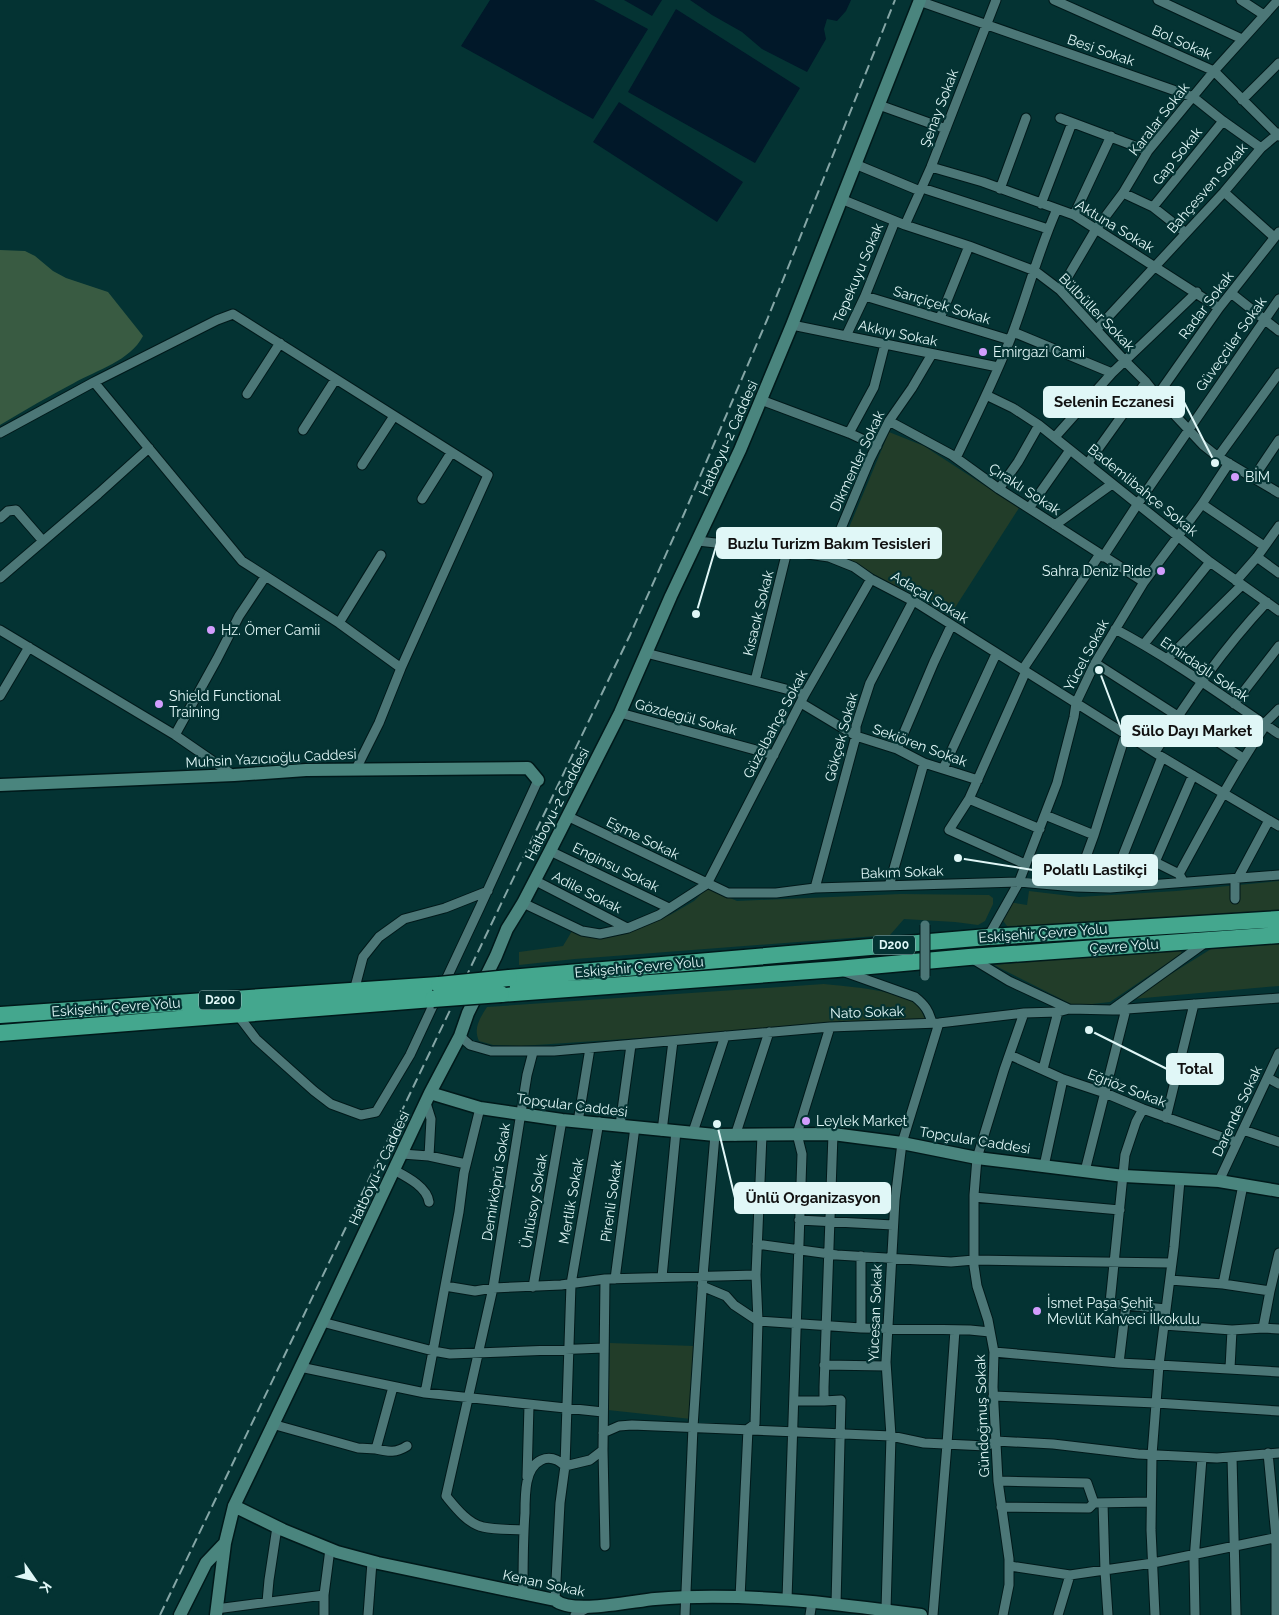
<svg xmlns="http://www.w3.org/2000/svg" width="1279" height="1615" viewBox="0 0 1279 1615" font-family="Raleway,sans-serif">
	<rect width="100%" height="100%" fill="#043333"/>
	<path fill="#223d29" d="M889,432L924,446L1019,508L949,617L838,554Z
		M1279,881V911L1084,925L1007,926L1001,918L1009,902L1027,905L1029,891L1079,897L1176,891Z
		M707,888L737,901L901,894L989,895L993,898V904L985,921L978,925L955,922L904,919L890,935L575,959L519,965V952L563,946L572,931L600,937L626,932L670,915L694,901Z
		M1279,940V986L1133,999L1134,997L1211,949Z
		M1182,947L1181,954L1110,1002L1075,1006L994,965Z
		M824,984C845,986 905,991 918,1005C921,1009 923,1015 925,1019L521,1046L493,1045L479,1041C473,1028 480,1018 487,1007Z
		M610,1343L694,1346L691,1419L608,1410Z"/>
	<path fill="#395b42" d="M0,250L25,251L35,256L53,271L66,278L108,292L143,336C130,361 97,370 74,383C49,396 25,410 0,425Z"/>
	<path fill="#011829" d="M490,0H594L648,29L593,119L461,46Z
		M624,0H662L652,16Z
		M690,0H851L846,11L837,21L827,19L824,29L826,39L807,72L762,49L742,32L712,15Z
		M676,9L800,88L755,163L628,92Z
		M619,102L743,182L717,222L593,142Z"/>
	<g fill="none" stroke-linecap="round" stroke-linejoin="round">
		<g stroke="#00191a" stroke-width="11">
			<path id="street" d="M1054,0L1214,71L1279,136
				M1158,0L1242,39
				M1241,0L1264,15
				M919,1L1193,97L1223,121L1261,148
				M1242,100L1279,63
				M879,105L946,129
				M1060,118L1148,151
				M855,164L920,191
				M931,167L983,182L1074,215L1219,308
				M922,188L1048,229
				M1000,189L1026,118
				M1224,192L1274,237
				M1123,193L1153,207L1186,233
				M841,199L905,225L969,246L1035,271L1060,290L1125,361L1146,382L1157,396L1203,445L1218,457L1279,493
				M1041,204L1072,123
				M1153,207L1223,121
				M1074,215L1111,136
				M905,225L931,167L996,0
				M1060,290L1096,229L1123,193L1148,151L1214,71L1278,0
				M1231,293L1279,331
				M865,296L1010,340
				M940,318L969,246
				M792,325L998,367
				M1097,329L1224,192L1261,148L1279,133
				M1013,332L1112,373
				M846,336L865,296L895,221
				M94,382L242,561L339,623L401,668
				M247,394L280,343
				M986,395L1013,408L1039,425L1210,562L1279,611
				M1157,396L1219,308L1279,232
				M761,400L849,433L877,446
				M889,421L952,455L999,489L1144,582
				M303,430L335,380
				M0,433L94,382L217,320L233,314L488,475L401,668L379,723L356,769
				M849,433L874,387L885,344
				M1055,437L1112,373L1197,292
				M1218,457L1279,373
				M956,458C976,416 997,375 1013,332C1028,292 1039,249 1057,209
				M1088,463L1146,382
				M362,465L394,416
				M1254,477L1279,440
				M999,489L1018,462L1039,425
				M422,499L451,453
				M1202,504L1264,546
				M1030,507L1070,450
				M0,518L8,511L16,510L43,541
				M1055,525L1112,484
				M698,541L787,551L829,557L854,567L871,579L917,603L1162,757L1279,826
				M829,557L870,459L889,421L912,388L932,354
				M1103,557L1137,505L1279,299
				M1257,557L1279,573
				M0,578L98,494L149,448
				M1236,581L1257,557L1279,526
				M339,623L381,555
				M1115,629C1172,659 1225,698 1279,734
				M0,630L175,735L233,775
				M1144,644L1210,562
				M646,653L805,694
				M1167,659L1242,585
				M1095,663L1243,758
				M1023,669L1100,554
				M755,681L787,551
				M0,696L29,647
				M801,703L856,736L897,749L924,763L978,780
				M1234,704L1279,646
				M620,713L774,755
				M175,735L217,659L239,616L265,577
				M897,749L934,662L951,626
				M1155,752C1189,698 1223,649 1267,602
				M943,769L996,654
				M969,799L1040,829
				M1045,815L1094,835
				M567,816L728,893H776L815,888L1019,882L1075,887L1110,888L1279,875
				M550,851L669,908
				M1025,864L949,830L969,799L1026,671
				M1179,874L1155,862L1193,775
				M1238,878L1269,820
				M1235,879V899
				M534,880L627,928
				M1183,881L1179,874C1206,825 1232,775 1263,729L1264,724L1279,709
				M889,886L924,763
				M1075,887L1094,835L1126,733
				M815,888L856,736V726L870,683L913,601
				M1110,888L1162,757
				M523,903L582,931L600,934L628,928L659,915L707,884L805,694L871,579
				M988,937L1019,882L1057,783L1074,717L1076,703L1095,663L1144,582L1202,504L1229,463
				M971,958L1009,981L1069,1009
				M842,971L915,997C925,1005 929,1011 932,1023
				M443,986L480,907L538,780
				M354,991L363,957L379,937L404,919L445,908L488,891
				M1113,1009L1206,942
				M237,1014L256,1039L314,1091L331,1104L361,1115L376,1112L410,1055L437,997
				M460,1036L470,1045L491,1051H554L830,1027L939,1023L1024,1013L1058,1012L1069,1009L1113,1010L1279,998
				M1010,1055L1063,1079L1105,1093L1143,1109L1236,1142
				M1043,1069L1058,1012
				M1268,1078L1279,1084
				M426,1103L431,1119L429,1156L466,1164
				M1143,1109L1136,1122L1125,1155L1110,1303L1126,1305L1119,1363L1159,1365L1152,1455L1151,1530L1155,1615
				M1166,1118L1194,1004
				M578,1122L590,1048
				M599,1122L571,1284L565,1466L590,1460L603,1450L605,1279
				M620,1125L631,1045
				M1243,1130L1279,1142
				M662,1131L673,1041
				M693,1132L725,1036
				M833,1134L824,1387V1401L841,1400L836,1605
				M735,1136L769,1032
				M402,1154L429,1156
				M1044,1166L1063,1079
				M394,1170C407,1177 427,1187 429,1202
				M1085,1171L1126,1009
				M1180,1180L1174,1247L1164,1325L1232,1330L1263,1328L1279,1329
				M1219,1181L1279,1053
				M974,1197L1120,1210
				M799,1220L893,1225
				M757,1244L837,1255L951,1262L974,1260L1171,1263
				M662,1277L676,1131
				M615,1279L635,1127
				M1170,1280L1223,1284L1243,1185
				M1223,1284L1270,1291L1279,1253
				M445,1286L459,1212L464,1173L480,1108
				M702,1286L726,1296L734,1305L758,1321L861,1328L970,1330L990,1332
				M533,1287L562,1120
				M1126,1305L1166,1309
				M322,1322L433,1351L445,1286L475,1291L493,1288L561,1285L605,1279L756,1275
				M1164,1325L1159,1365L1279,1372
				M861,1328V1256
				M1263,1328L1270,1291
				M994,1352L1119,1363
				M824,1365L886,1366
				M300,1367L425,1393L603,1412
				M1230,1368L1232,1330
				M425,1393L433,1351L450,1354L604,1348
				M993,1396L1156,1403L1279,1411
				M794,1401H824
				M272,1424L358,1448L376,1449L393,1387
				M603,1433L619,1426L632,1425L891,1436L924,1443L986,1446L996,1441L1053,1444L1138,1454L1217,1458L1279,1453
				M376,1449C389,1452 396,1453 407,1446
				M603,1450L605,1546
				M1268,1453L1276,1537V1615
				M1232,1457L1236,1615
				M527,1477L529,1405
				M998,1481L1087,1483L1094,1503L1151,1502
				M1103,1503L1105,1571L1108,1615
				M1001,1507L1089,1508L1094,1503
				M524,1530C510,1529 496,1530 483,1527C468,1524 455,1507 446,1496L493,1288L527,1075L533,1052
				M1010,1566L1070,1575L1153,1563L1279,1537
				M523,1594C523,1567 523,1540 525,1513C525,1503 525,1492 527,1482C531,1461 548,1450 565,1466L560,1503L555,1600
				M740,1598L748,1429L755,1424L758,1321L756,1275L762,1135
				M787,1599L802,1154L797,1134L830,1027
				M267,1602L269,1580L277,1527
				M216,1609L324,1595
				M886,1610L891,1436L886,1362L895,1200L902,1143L939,1023
				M324,1615V1595L330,1549
				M368,1615L372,1562
				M575,1615L587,1608
				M685,1615L693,1427L703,1276L715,1135
				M810,1615L812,1602
				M933,1615L947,1444L955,1330
				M1003,1615L1009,1585V1559L998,1481L993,1387L994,1352L988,1320L977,1286L974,1266V1195L977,1158L1004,1070L1024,1013
				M1058,1615L1070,1575
				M1195,1615L1194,1560L1202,1458"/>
		</g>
		<g stroke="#00191a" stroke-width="15">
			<path id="secondary" d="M0,785L234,775L306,770L528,768L538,780
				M430,1093L480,1108L562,1120L715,1135L833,1134L902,1143L977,1158L1124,1176L1219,1181L1279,1191
				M234,1506L283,1530L337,1552L378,1563L555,1600C572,1615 632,1601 655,1599C744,1592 833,1603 921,1615
				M180,1615L206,1563L225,1543
				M216,1615L225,1543L234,1506L327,1312L430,1093L460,1036L468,1013L496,956L507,929L523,903L550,851L620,713L671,596L740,450L792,325L920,0"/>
		</g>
		<g stroke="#00191a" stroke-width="19">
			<path id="highway" d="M509,978L988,937L1279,919
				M501,994L837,969L969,957L1279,935
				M0,1015L439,985
				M0,1033L433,999"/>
		</g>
		<use href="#street" stroke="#4c7777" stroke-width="9"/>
		<use href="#secondary" stroke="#4a857e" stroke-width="12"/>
		<use href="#highway" stroke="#44a78e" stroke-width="16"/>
		<path stroke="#85a6a6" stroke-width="2" stroke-dasharray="10 5" stroke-linecap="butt" d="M160,1615L630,635L684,514L767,320L895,0"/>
		<g stroke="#00191a" stroke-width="11" stroke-linecap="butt">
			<path id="street-bridge" d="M925,925V976"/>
		</g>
		<g stroke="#00191a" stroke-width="19" stroke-linecap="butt">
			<path id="highway-bridge" d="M439,985L509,978
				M433,999L501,994"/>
		</g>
		<use href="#street-bridge" stroke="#4c7777" stroke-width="9"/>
		<use href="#highway-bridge" stroke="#44a78e" stroke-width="16"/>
	</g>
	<g fill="#d29dfd" stroke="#043333" stroke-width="2">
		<circle cx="983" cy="352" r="5"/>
		<circle cx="1235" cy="477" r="5"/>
		<circle cx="1161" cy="571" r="5"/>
		<circle cx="211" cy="630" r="5"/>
		<circle cx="159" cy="704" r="5"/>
		<circle cx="806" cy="1121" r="5"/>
		<circle cx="1037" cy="1311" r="5"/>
	</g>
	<g text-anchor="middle" stroke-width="4.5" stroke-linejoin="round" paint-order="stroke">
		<g fill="#043333" stroke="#9ebcbc" stroke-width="1">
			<rect x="873" y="935.5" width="42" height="19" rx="4"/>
			<rect x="199" y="990.5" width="42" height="19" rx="4"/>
		</g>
		<g font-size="12" font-weight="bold" fill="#e0f7f7">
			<text x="894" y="949">D200</text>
			<text x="220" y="1004">D200</text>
		</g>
		<g font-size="14" fill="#e0f7f7" stroke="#043333">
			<text transform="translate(1182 42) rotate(24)" y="5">Bol Sokak</text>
			<text transform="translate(1101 50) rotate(19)" y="5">Besi Sokak</text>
			<text transform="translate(939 108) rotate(-69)" y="5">Şenay Sokak</text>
			<text transform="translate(1159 119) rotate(-52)" y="5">Karalar Sokak</text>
			<text transform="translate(1177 156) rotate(-51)" y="5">Gap Sokak</text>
			<text transform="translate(1207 188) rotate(-49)" y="5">Bahçesven Sokak</text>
			<text transform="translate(1115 226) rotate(31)" y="5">Aktuna Sokak</text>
			<text transform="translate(858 273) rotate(-67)" y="5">Tepekuyu Sokak</text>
			<text transform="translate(942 305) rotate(17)" y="5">Sarıçiçek Sokak</text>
			<text transform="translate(1206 305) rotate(-53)" y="5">Radar Sokak</text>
			<text transform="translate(1097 312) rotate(46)" y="5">Bülbüller Sokak</text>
			<text transform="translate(898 333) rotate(12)" y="5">Akkıyı Sokak</text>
			<text transform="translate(1231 344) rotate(-55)" y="5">Güveçciler Sokak</text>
			<text transform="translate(728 438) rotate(-66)" y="5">Hatboyu-2 Caddesi</text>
			<text transform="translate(857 461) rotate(-65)" y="5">Dikmenler Sokak</text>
			<text transform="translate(1025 489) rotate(33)" y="5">Çıraklı Sokak</text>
			<text transform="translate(1143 490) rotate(39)" y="5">Bademlibahçe Sokak</text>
			<text transform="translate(930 597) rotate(31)" y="5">Adaçal Sokak</text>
			<text transform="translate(758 613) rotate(-76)" y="5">Kısacık Sokak</text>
			<text transform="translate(1086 655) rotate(-62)" y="5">Yücel Sokak</text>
			<text transform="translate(1205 669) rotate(34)" y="5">Emirdağlı Sokak</text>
			<text transform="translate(686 717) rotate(15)" y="5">Gözdegül Sokak</text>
			<text transform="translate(775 724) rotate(-62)" y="5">Güzelbahçe Sokak</text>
			<text transform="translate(841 737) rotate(-75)" y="5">Gökçek Sokak</text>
			<text transform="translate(920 745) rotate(20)" y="5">Sekiören Sokak</text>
			<text transform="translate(271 758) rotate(-3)" y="5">Muhsin Yazıcıoğlu Caddesi</text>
			<text transform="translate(557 804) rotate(-63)" y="5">Hatboyu-2 Caddesi</text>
			<text transform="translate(643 838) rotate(26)" y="5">Eşme Sokak</text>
			<text transform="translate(616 867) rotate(26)" y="5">Enginsu Sokak</text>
			<text transform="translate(902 872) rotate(-2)" y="5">Bakım Sokak</text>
			<text transform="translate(587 892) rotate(27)" y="5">Adile Sokak</text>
			<text transform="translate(1043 933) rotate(-4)" y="5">Eskişehir Çevre Yolu</text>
			<text transform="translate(1124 946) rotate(-4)" y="5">Çevre Yolu</text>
			<text transform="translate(639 967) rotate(-5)" y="5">Eskişehir Çevre Yolu</text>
			<text transform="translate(116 1007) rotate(-4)" y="5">Eskişehir Çevre Yolu</text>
			<text transform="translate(867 1012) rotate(-2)" y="5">Nato Sokak</text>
			<text transform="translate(1127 1088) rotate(21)" y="5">Eğriöz Sokak</text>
			<text transform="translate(572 1105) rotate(7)" y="5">Topçular Caddesi</text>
			<text transform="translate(1237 1111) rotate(-65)" y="5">Darende Sokak</text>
			<text transform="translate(975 1140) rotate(9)" y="5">Topçular Caddesi</text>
			<text transform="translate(379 1168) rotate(-65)" y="5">Hatboyu-2 Caddesi</text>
			<text transform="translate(496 1182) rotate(-81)" y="5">Demirköprü Sokak</text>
			<text transform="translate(534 1201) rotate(-80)" y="5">Ünlüsoy Sokak</text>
			<text transform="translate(571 1201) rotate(-80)" y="5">Mertlik Sokak</text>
			<text transform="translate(611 1201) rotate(-82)" y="5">Pirenli Sokak</text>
			<text transform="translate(875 1313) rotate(-88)" y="5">Yücesan Sokak</text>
			<text transform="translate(982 1416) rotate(-92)" y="5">Gündoğmuş Sokak</text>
			<text transform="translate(544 1583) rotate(12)" y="5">Kenan Sokak</text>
		</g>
		<g font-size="14" fill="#e0f7f7" stroke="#043333" text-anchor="start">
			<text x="993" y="357">Emirgazi Cami</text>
			<text x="1245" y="482">BİM</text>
			<text x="1151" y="576" text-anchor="end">Sahra Deniz Pide</text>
			<text x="221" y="635">Hz. Ömer Camii</text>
			<text x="169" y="701">Shield Functional<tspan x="169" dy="16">Training</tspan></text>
			<text x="816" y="1126">Leylek Market</text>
			<text x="1047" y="1308">İsmet Paşa Şehit<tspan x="1047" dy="16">Mevlüt Kahveci İlkokulu</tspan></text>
		</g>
	</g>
	<path fill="none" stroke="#e0f7f7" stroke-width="2" d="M1215 463L1184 402M696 614L717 543M1099 670L1122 731M958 858L1033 870M1089 1030L1167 1069M717 1124L735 1198"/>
	<g fill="#e0f7f7" stroke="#043333" stroke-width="2">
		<circle cx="1215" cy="463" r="5"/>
		<circle cx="696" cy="614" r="5"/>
		<circle cx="1099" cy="670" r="5"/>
		<circle cx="958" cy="858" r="5"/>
		<circle cx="1089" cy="1030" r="5"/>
		<circle cx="717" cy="1124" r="5"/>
	</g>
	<g fill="#e0f7f7" stroke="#e0f7f7" stroke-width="2">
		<rect x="1044" y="387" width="140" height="30" rx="5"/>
		<rect x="717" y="528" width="224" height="30" rx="5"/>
		<rect x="1122" y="716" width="140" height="30" rx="5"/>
		<rect x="1033" y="855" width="124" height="30" rx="5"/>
		<rect x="1167" y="1054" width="56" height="30" rx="5"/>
		<rect x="735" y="1183" width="155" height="30" rx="5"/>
	</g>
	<g font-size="15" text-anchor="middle" font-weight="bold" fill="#111">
		<text x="1114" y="407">Selenin Eczanesi</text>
		<text x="829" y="549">Buzlu Turizm Bakım Tesisleri</text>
		<text x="1192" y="736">Sülo Dayı Market</text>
		<text x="1095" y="875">Polatlı Lastikçi</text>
		<text x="1195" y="1074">Total</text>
		<text x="813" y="1203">Ünlü Organizasyon</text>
	</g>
	<g transform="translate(35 1580) rotate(124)" stroke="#043333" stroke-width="4" paint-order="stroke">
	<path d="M0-4L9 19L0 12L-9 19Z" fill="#e0f7f7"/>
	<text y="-8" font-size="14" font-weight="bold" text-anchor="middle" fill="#e0f7f7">K</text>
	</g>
</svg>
